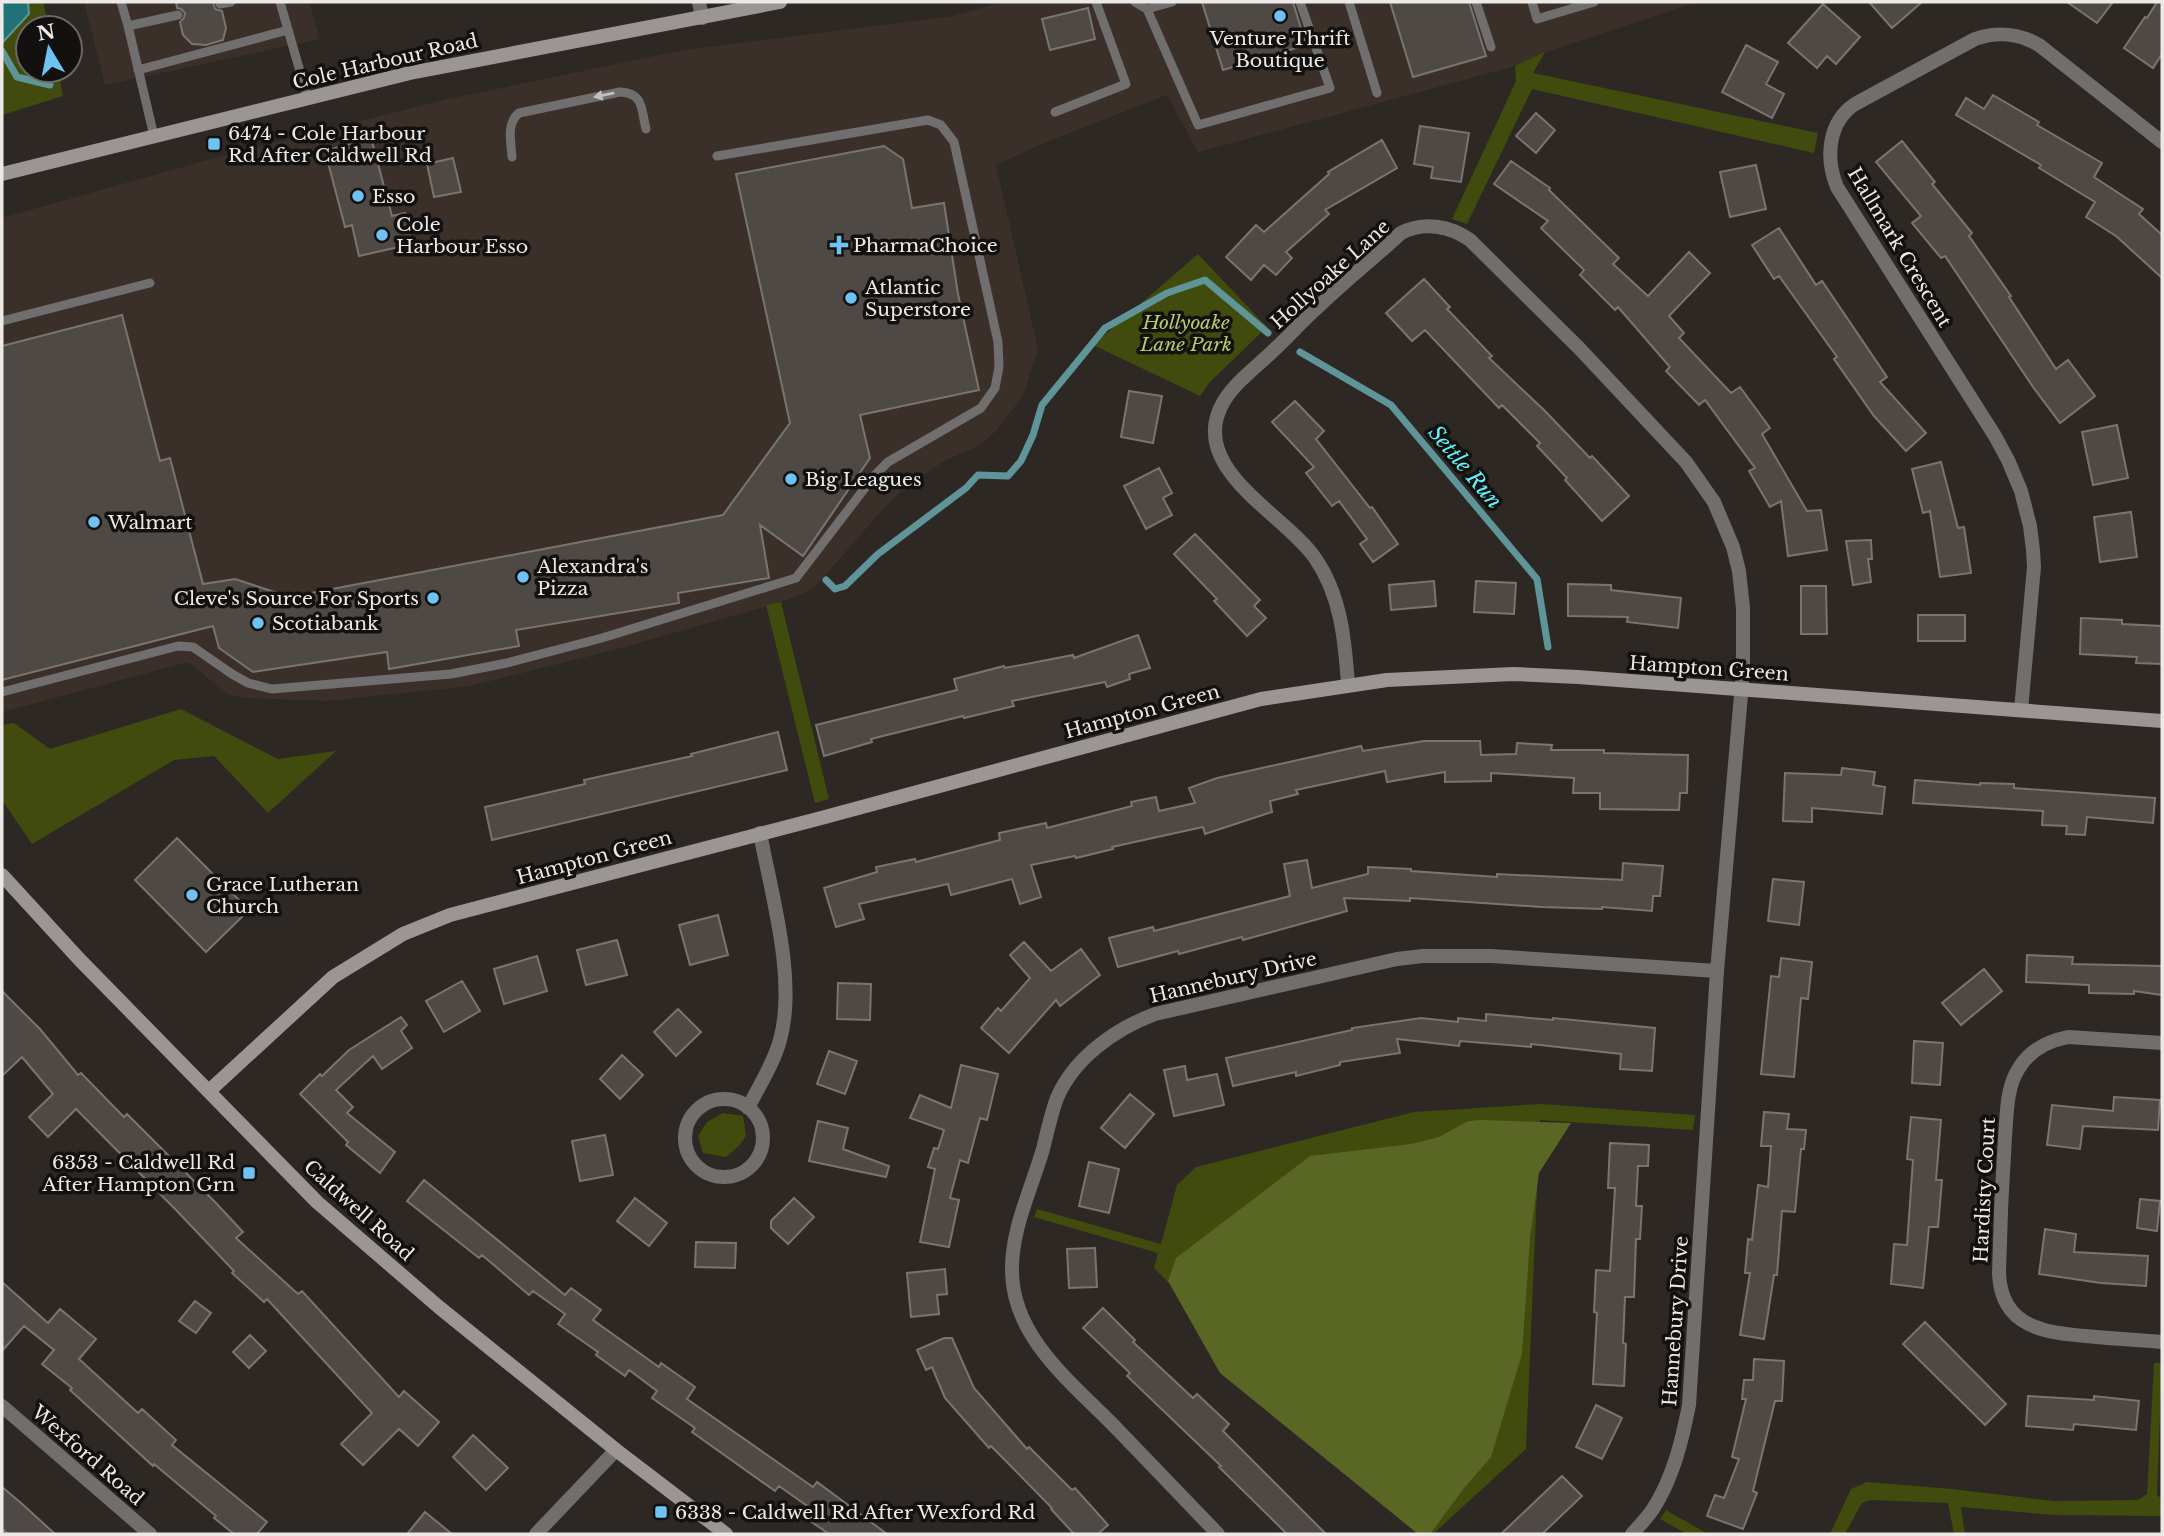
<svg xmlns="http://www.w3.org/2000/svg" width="2164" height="1536" viewBox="0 0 2164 1536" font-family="'Libre Baskerville',serif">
	<rect width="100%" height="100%" fill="#2d2824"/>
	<path fill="#3a3029" d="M84,2H309L320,39L105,85Z
		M1003,2H1697L1546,52L1515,66L1198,152L1167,95L1051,140L996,165L1038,349L1023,396L997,430L980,445L944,461L905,487L885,507L813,589L781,602L614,650L470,686L327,701L246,698L228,694L188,662L2,712V218L218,157L448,99L684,50L953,16Z"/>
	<path fill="#404b0d" d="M2,2H43L49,28H28V70H58L63,96L2,115Z
		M1545,52L1533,73L1818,133L1814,153L1532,89L1467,224L1452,219L1516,81L1515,66Z
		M1198,254L1267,327L1210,382L1200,396L1093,345Z
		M781,602L829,799L815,803L766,605Z
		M181,709L278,759L336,751L268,813L214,756L174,760L32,844L2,800V725L14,723L50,749Z
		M1541,1104L1695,1115L1693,1130L1540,1120L1526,1449L1433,1534H1418L1154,1268L1158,1253L1034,1217L1037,1209L1161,1244L1177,1185L1196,1167L1414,1112Z
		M723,1113L743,1116L746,1136L739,1146L726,1157L703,1153L698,1136L707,1122Z
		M2154,1363H2162L2157,1495L2162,1499V1516L2054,1515L1961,1507L1965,1534H1954L1948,1503L1870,1500L1862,1503L1845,1534H1830L1851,1489L1867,1482L1952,1489L2054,1501L2138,1500L2147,1494Z
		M1666,1510L1708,1534H1687L1660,1519Z"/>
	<path fill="#5a6623" d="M1481,1120L1571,1123L1539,1173L1530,1238L1522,1354L1491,1457L1465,1487L1430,1534H1418L1220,1373L1168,1281L1176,1258L1310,1156L1411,1144L1439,1137L1468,1121Z"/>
	<path fill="#227177" stroke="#5f9598" stroke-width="2" d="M2,2H28L29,14L3,42Z"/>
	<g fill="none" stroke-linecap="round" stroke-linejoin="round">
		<path stroke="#5f9598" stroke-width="7" d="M2,51L17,77L50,85
			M1300,352L1391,405L1537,579L1548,647
			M826,580L835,589L845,586L878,554L966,488L978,475L1008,476L1021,461L1033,435L1042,405L1105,328L1167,293L1205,280L1268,333"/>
	</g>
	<path fill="#4e4945" stroke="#7a7470" stroke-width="2" d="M176,2H213L215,9L222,11L226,28L223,40L206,45L192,44L183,35L180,22L184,18L185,13L181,9L177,8Z
		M1202,2H1293L1306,45L1223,70Z
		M1390,2H1469L1486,56L1413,77Z
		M1869,2H1922L1892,28Z
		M2067,2H2113L2097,23Z
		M2157,2H2162V54L2153,68L2124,48L2145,17L2147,18Z
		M1823,4L1860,37L1836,64L1827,56L1817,68L1788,43Z
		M1088,8L1095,39L1050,50L1042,19Z
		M1746,45L1778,62L1766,84L1784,94L1772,118L1722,92Z
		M1993,95L2039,122L2037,125L2102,163L2094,177L2143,209L2139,214L2162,235V278L2116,236L2086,217L2095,202L2039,168L2041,165L1956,115L1966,98L1984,109Z
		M1536,113L1555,130L1536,153L1516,136Z
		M1420,126L1469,133L1461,182L1431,178L1433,167L1414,164Z
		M371,138L392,216L405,213L412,244L359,256L352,225L345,227L325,151Z
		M1382,140L1397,168L1325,210L1329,214L1286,252L1292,258L1276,275L1264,265L1251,280L1226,257L1256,225L1264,232L1329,174L1328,172Z
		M1902,141L1935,182L1932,184L1972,233L1969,236L2011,296L2009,297L2056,369L2068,360L2095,396L2060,423L2033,387L1945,256L1941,258L1912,223L1921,216L1876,162Z
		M884,146L903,159L912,208L944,203L958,294L979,390L860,415L870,458L803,556L760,525L769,578L678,593L679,603L516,630L519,646L389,669L387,652L253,672L219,648L213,626L2,680V346L122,315L160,461L170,458L203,584L235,579L290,597L723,515L790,423L736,174Z
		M453,158L461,192L434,197L427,164Z
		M1511,161L1550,188L1549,190L1619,258L1613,264L1648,296L1689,252L1710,273L1669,316L1684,333L1679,338L1731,393L1740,387L1770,428L1762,434L1807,511L1821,510L1827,550L1788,556L1781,501L1770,507L1749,471L1755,468L1705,400L1699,405L1666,371L1670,367L1618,307L1615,310L1580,275L1584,270L1541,228L1548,221L1494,184Z
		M1756,165L1766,209L1730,217L1720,172Z
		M1779,228L1816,285L1822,281L1887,377L1880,382L1926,433L1906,451L1874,416L1834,359L1837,357L1779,276L1774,279L1752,245Z
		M1424,279L1450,307L1447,309L1492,356L1489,358L1545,411L1590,458L1592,456L1629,496L1602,521L1565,480L1567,478L1537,446L1540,443L1502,405L1499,408L1425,330L1412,341L1386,313Z
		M1129,391L1162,396L1153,443L1121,437Z
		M1295,401L1324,431L1316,439L1370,508L1372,507L1398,544L1373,562L1360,544L1367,539L1339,501L1332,506L1306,473L1314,467L1272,422Z
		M2117,425L2128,478L2093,485L2082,432Z
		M1941,462L1958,528L1964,527L1971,573L1940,577L1930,511L1923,513L1912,469Z
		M1159,468L1172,493L1163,498L1172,515L1146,529L1124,486Z
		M2131,512L2137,557L2100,562L2094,517Z
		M1195,534L1260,600L1254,606L1266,618L1247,636L1214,601L1217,599L1174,554Z
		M1871,540L1872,559H1868L1871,582L1853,585L1846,541Z
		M1434,581L1436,606L1391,610L1389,585Z
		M1476,581L1516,583L1514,614L1474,612Z
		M1568,584L1611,585V590L1681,598L1678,628L1627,622L1628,617L1568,616Z
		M1801,586H1826L1827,634H1801Z
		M1918,615H1965V641H1918Z
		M2081,618L2122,620V624L2162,626V664L2136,663L2137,657L2080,654Z
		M1138,635L1150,668L1129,674L1130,679L1107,687L1105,682L1012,701L1014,706L964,718L963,716L871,739L872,742L824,756L816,725L957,690L954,679L1004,666L1005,668L1073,655L1074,658Z
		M778,732L787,770L492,840L485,807L585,784L584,780L692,756L691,754Z
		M1424,741H1480L1481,755L1516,754L1517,743L1552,745L1551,750H1604V753L1688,755L1687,793H1680L1679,810L1600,809V793H1573L1574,778L1491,773V781L1445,782V772L1387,782L1385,771L1296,790L1298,794L1270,801L1272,812L1205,834L1203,827L1112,847L1113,849L1076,858L1075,856L1031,865L1041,897L1020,904L1012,879L951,895L948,884L859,904L864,919L836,927L824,888L877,872L876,867L915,859L916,862L1000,840L999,833L1046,823L1047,828L1132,806L1131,802L1156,797L1159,811L1195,803L1189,788L1217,778L1361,746L1363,751Z
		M1842,768L1875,772L1873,785L1885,787L1882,814L1812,808V822L1783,821L1785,773L1841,775Z
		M1915,780L1980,785V783L2014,784V788L2155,798L2153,823L2087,817L2085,835L2066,834L2067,826L2042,825L2043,811L1913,803Z
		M177,838L249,910L206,952L135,880Z
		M1307,860L1312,888L1368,874V867L1411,869V871L1497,877V874L1622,880L1623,863L1663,866L1660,896H1653L1652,911L1602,907V909L1542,907L1410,898V901L1344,898L1347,911L1243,940L1242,937L1179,954L1178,951L1118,967L1109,938L1153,927L1154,931L1290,896L1284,864Z
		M1773,879L1804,882L1799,925L1768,921Z
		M718,915L728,955L690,965L679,925Z
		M617,940L627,975L586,985L577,950Z
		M1024,942L1051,971L1081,949L1100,975L1060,1006L1056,1000L1009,1053L981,1028L998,1008L1001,1011L1030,978L1010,955Z
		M2027,955L2073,957L2072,964L2162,966V995L2134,991V994L2089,993V985L2026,982Z
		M537,956L547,991L504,1004L494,969Z
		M1781,958L1812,962L1808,999L1801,998L1794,1077L1761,1074L1771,976L1779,977Z
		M1984,969L2002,991L1961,1025L1942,1003Z
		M462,981L480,1011L444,1032L426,1001Z
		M838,983L871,984L870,1020L837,1019Z
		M2,991L40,1029L78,1075L81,1073L124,1117L127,1114L215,1202L243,1232L236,1238L298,1294L302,1291L399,1397L404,1391L439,1422L418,1446L399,1429L363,1465L341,1444L372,1413L267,1299L264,1302L232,1273L234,1271L176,1210L76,1109L48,1137L29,1117L53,1094L22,1057L2,1076Z
		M678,1009L701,1032L676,1056L654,1032Z
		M1486,1014L1553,1020V1018L1655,1028L1652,1071L1620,1069L1621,1054L1531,1044V1047L1460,1041L1459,1046L1397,1039L1400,1053L1340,1062V1065L1296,1076V1072L1233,1086L1226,1058L1352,1030V1028L1421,1018L1458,1022V1018L1486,1021Z
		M401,1017L407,1025L401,1031L412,1048L382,1069L373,1056L336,1090L353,1107L347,1113L395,1152L380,1173L346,1145L348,1142L300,1094L320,1074L322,1076L349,1050Z
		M1914,1041L1943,1043L1940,1085L1912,1083Z
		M829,1051L857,1061L845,1094L817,1084Z
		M622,1055L643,1075L620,1099L600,1079Z
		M961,1065L998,1074L987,1120L980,1118L968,1163L960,1160L950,1198L959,1200L949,1247L920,1242L935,1169L928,1167L934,1148L938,1149L944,1130L910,1118L920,1095L951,1108Z
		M1185,1066L1187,1080L1217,1074L1224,1105L1174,1116L1164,1070Z
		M1130,1094L1154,1114L1125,1148L1101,1128Z
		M2114,1097L2160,1100L2158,1130L2083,1126L2080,1149L2047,1145L2052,1105L2113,1111Z
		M1764,1112L1789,1114L1787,1129L1806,1130L1804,1149H1801L1795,1212L1782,1211L1777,1275H1774L1764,1339L1740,1335L1750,1273H1745L1748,1239L1752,1240L1758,1185L1768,1187L1771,1146H1761Z
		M1911,1117L1941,1120L1936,1180H1942L1938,1227H1929L1923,1288L1891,1284L1894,1244L1907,1245L1913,1160L1907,1159Z
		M818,1121L848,1128L843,1149L889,1166L886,1177L809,1161Z
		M605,1135L613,1175L580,1181L572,1141Z
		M1610,1143L1649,1145L1648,1166H1638L1636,1206H1642L1640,1239H1636L1634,1297H1625L1623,1343L1626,1344L1624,1386L1593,1384L1597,1313L1594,1312L1596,1270L1610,1271L1615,1188H1608Z
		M1089,1162L1119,1169L1109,1213L1079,1206Z
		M424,1180L565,1295L571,1288L601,1310L593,1320L659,1367L661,1363L695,1387L687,1399L813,1487L817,1482L887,1534H829L803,1516L810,1508L779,1486L775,1491L692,1432L695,1428L652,1398L657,1391L629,1370L625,1376L596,1355L598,1352L558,1324L565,1314L533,1291L529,1295L482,1255L479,1258L407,1201Z
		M635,1198L667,1223L649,1246L617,1221Z
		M794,1198L814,1217L788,1244L771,1228V1221Z
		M2140,1199L2160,1201L2157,1231L2137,1228Z
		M2045,1229L2076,1234L2074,1252L2148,1256L2146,1286L2101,1283L2039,1274Z
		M696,1242L736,1243L735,1268L695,1267Z
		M1095,1248L1097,1287L1069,1288L1067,1249Z
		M945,1269L947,1294L937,1295L939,1314L911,1317L907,1273Z
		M2,1282L48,1323L60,1309L96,1339L79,1359L138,1413L142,1409L176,1440L172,1445L267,1522L257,1534H234L214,1518L216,1516L154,1464L153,1466L70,1390L72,1388L42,1364L54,1350L24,1326L2,1351Z
		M195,1301L211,1313L196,1333L179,1321Z
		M1103,1308L1135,1340L1133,1342L1193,1398L1197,1394L1229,1424L1223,1431L1326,1534H1287L1219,1467L1221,1466L1127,1376L1130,1373L1083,1328Z
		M1925,1322L2006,1404L1985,1425L1903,1344Z
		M250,1335L266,1351L249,1368L233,1352Z
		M944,1338H952L974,1388L1027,1449L1029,1447L1072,1490L1075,1488L1108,1525L1098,1534H1074L1051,1509L1052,1508L991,1446L989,1448L945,1398L932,1367L926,1370L917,1350Z
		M1754,1359L1784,1361L1782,1401H1775L1753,1491L1757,1493L1743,1529L1707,1516L1715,1495L1724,1498L1739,1459L1732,1457L1746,1399H1742L1744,1380H1753Z
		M2028,1396L2094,1400V1396L2139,1401L2136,1430L2074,1424L2073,1430L2026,1426Z
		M1596,1405L1622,1418L1602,1459L1576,1447Z
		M473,1435L508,1468L486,1490L453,1457Z
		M1562,1476L1582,1496L1542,1534H1501Z
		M2,1487L20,1502L55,1534H8L2,1529Z
		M425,1512L452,1534H407Z"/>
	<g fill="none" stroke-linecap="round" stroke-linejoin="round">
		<path stroke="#716e6e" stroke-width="9" d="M121,2L128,26
			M280,2L308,99
			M1135,2L1147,9L1198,125L1330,88L1300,2
			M1349,2L1377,93
			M1476,2L1491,47
			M1532,2L1537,19L1594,2
			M220,4L231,2
			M1147,9L1172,2
			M138,70L288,30
			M1055,112L1126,84L1096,2
			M154,136L128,26L178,15
			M512,157C511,141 506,124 519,113L620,92C644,93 641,109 646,129
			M2,321L150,283
			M2,692L178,646L193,647L232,674L248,683L272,689L451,674L507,663L602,638L796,578L874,476L888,462L981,408L995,388L999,367L998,342L954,142L941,125L928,120L717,156"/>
		<path stroke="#716e6e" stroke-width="14" d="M699,2L702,18
			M1348,685C1345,641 1341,595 1315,558C1285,514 1184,467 1224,401C1236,381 1259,365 1276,348C1290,335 1303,320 1318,307C1345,281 1374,258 1401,233C1424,221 1450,226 1470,240L1579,348L1686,462L1714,502L1733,547L1739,571L1743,608V672L1717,971L1689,1405C1682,1441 1673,1478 1653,1509C1647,1518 1639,1526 1632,1534
			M2021,710L2034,567L2033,550L2030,526L2021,491L2008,460L1995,436L1837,187C1825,158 1828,122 1855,104L1975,39C1998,31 2018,33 2039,45L2162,142
			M2162,1043L2068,1037C2048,1041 2030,1050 2019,1068C2006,1088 2007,1114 2005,1137C2002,1182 2000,1227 1999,1273C2001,1331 2050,1333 2096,1337C2118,1339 2140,1340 2162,1342
			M685 1138a39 39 0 1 1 78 0a39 39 0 1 1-78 0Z
			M748,1108C759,1086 774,1063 780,1040C797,980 771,893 760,833
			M2,1406L150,1534
			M536,1534L616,1450
			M1218,1534C1185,1500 1152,1465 1119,1431C1076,1386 1013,1340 1012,1272C1011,1230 1031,1190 1043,1149C1047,1133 1051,1114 1057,1098C1074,1058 1115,1029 1155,1014L1397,959L1423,956H1491L1717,971"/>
		<path stroke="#9b9595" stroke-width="14" d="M2,174L410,73L780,2
			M2,875L79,959L317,1202L440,1308L616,1450L726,1534
			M209,1091L333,977L403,934L450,915L825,817L1261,699L1387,680L1513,674L1578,677L2162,721"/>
	</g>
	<defs><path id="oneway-solid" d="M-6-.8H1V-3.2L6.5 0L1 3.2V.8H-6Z" transform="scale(1.75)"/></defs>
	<use fill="#c1bebc" href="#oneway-solid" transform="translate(604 95) rotate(168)"/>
	<g fill="#6fc2f4" stroke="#131110" stroke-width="2.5">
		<circle cx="1280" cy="16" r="7"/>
		<rect x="207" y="137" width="14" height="14" rx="3.5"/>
		<circle cx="358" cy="196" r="7"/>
		<circle cx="382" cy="235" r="7"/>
		<path d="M835.5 234.5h7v7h7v7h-7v7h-7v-7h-7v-7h7z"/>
		<circle cx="851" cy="298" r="7"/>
		<circle cx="791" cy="479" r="7"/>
		<circle cx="94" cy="522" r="7"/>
		<circle cx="523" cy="577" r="7"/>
		<circle cx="433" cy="598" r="7"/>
		<circle cx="258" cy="623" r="7"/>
		<circle cx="192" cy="895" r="7"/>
		<rect x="242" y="1166" width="14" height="14" rx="3.5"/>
		<rect x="654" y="1505" width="14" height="14" rx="3.5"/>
	</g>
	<g text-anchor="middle" stroke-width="7" stroke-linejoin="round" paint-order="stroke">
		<g font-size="19" fill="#ece9e6" stroke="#131110" text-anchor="start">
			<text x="1280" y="45" text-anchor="middle">Venture Thrift<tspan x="1280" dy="22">Boutique</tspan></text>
			<text x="228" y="140">6474 - Cole Harbour<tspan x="228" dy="22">Rd After Caldwell Rd</tspan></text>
			<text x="372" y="203">Esso</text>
			<text x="396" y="231">Cole<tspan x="396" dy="22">Harbour Esso</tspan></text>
			<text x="853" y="252">PharmaChoice</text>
			<text x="865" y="294">Atlantic<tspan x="865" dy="22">Superstore</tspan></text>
			<text x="805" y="486">Big Leagues</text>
			<text x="108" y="529">Walmart</text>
			<text x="537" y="573">Alexandra's<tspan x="537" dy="22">Pizza</tspan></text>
			<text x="419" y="605" text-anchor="end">Cleve's Source For Sports</text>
			<text x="272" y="630">Scotiabank</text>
			<text x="206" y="891">Grace Lutheran<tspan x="206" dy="22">Church</tspan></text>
			<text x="235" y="1169" text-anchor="end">6353 - Caldwell Rd<tspan x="235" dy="22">After Hampton Grn</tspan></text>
			<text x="675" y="1519">6338 - Caldwell Rd After Wexford Rd</text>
		</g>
		<g font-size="19" fill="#ece9e6" stroke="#131110">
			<text transform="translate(385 61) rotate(-13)" y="7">Cole Harbour Road</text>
			<text transform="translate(1900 247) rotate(59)" y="7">Hallmark Crescent</text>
			<text transform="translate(1330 274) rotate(-42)" y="7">Hollyoake Lane</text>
			<text transform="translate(1709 668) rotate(4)" y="7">Hampton Green</text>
			<text transform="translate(1142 711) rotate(-15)" y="7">Hampton Green</text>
			<text transform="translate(594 857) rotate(-15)" y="7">Hampton Green</text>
			<text transform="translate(1233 977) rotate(-13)" y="7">Hannebury Drive</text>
			<text transform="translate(1984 1190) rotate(-87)" y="7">Hardisty Court</text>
			<text transform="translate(359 1210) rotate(42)" y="7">Caldwell Road</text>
			<text transform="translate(1675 1321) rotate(-86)" y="7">Hannebury Drive</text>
			<text transform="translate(88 1455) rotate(41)" y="7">Wexford Road</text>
		</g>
		<g font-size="19" font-style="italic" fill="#b8cc6d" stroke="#131110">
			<text x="1186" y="329">Hollyoake<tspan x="1186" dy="22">Lane Park</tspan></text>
		</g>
		<g font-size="21" font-style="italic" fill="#64f4fe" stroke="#131110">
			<text transform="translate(1465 467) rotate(50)" y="7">Settle Run</text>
		</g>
	</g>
	<rect width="2164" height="1536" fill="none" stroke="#ece9e6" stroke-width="7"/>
	<g transform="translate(49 49) rotate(350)"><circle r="33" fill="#131110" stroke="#6a6766" stroke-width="2"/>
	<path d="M0-5L12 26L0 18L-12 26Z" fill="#6fc2f4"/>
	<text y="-10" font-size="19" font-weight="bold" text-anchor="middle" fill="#ece9e6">N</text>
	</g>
</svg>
